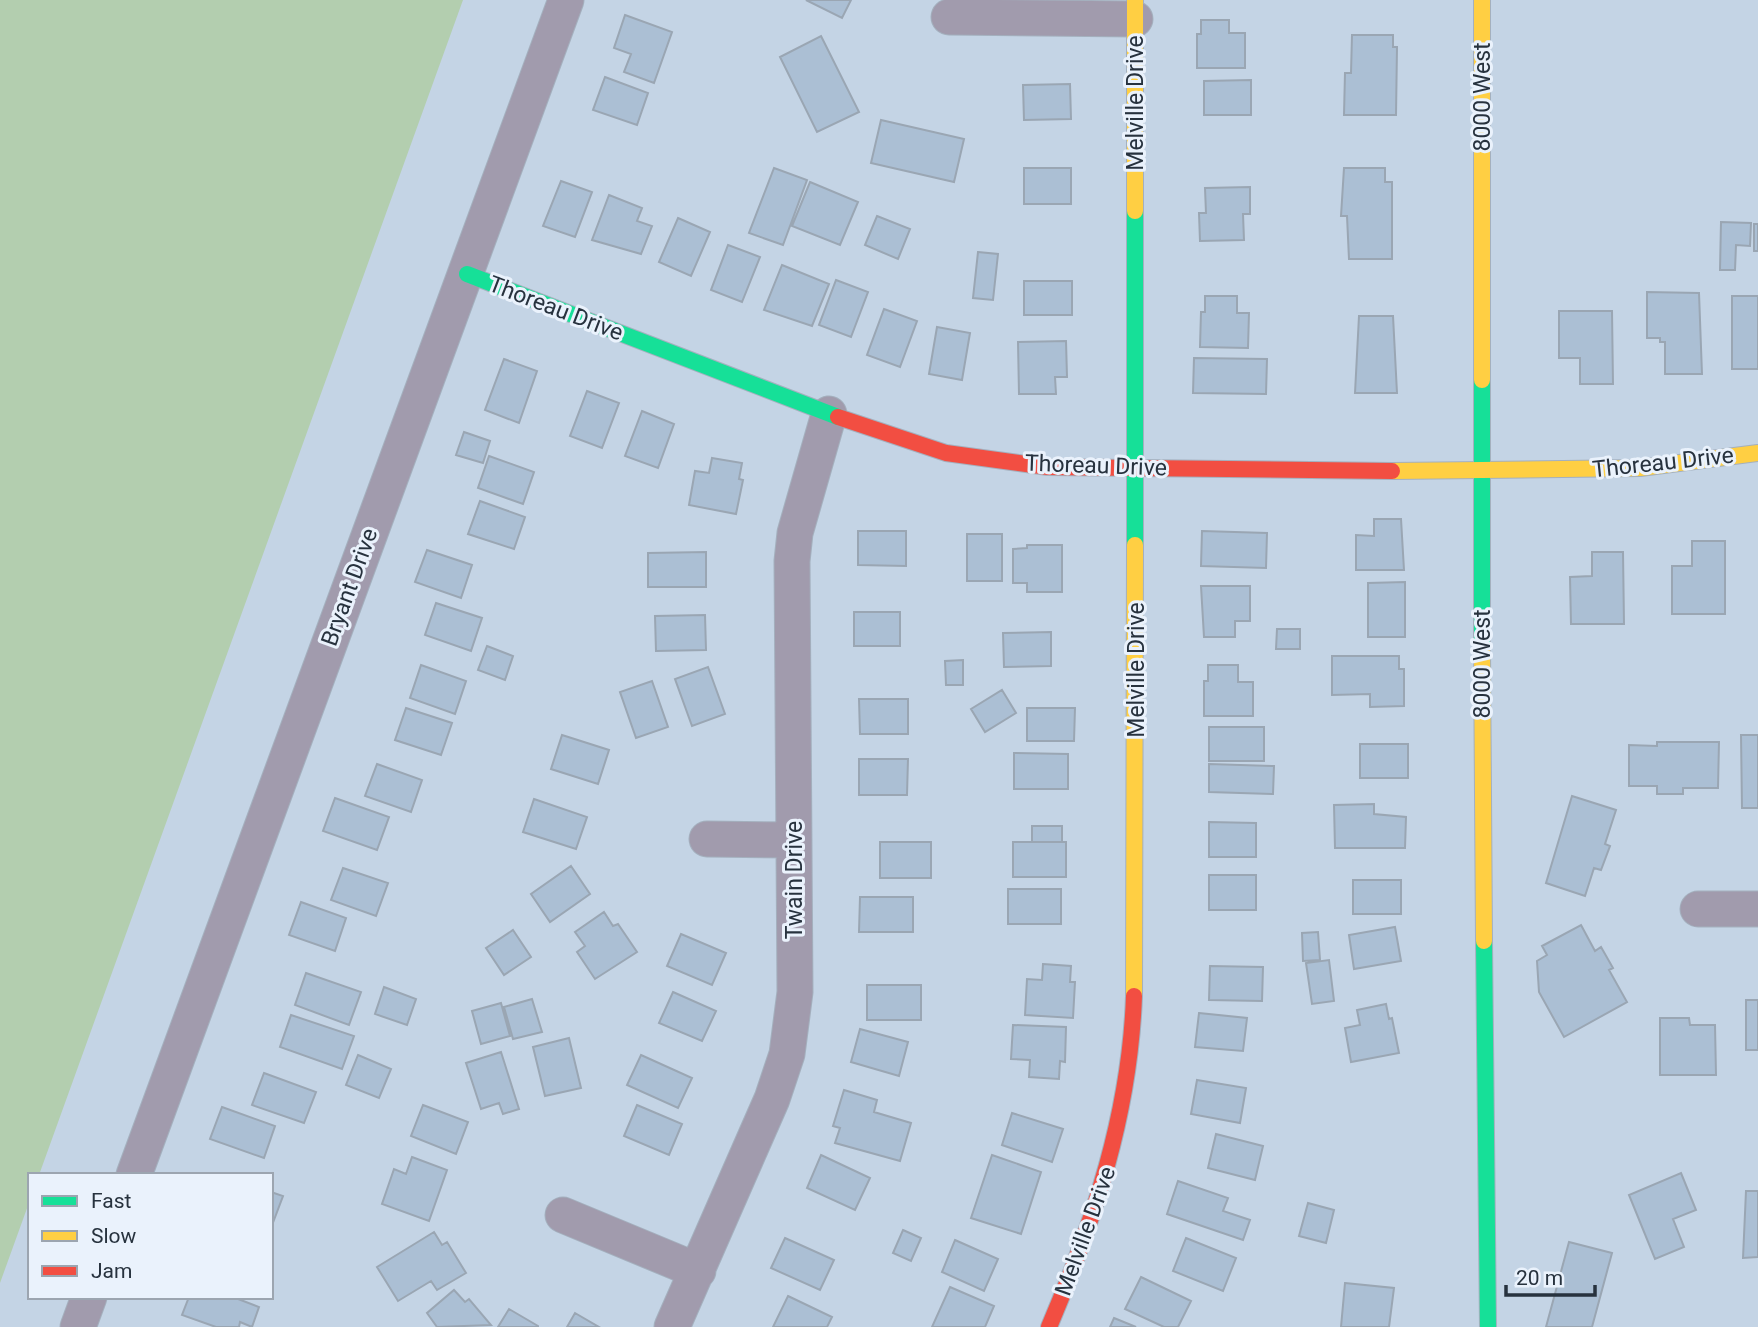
<svg xmlns="http://www.w3.org/2000/svg" width="1758" height="1327" viewBox="0 0 1758 1327" font-family="Roboto,sans-serif">
	<rect width="100%" height="100%" fill="#c4d4e5"/>
	<path fill="#b3ceaf" d="M0,0H463L39,1175H30V1200L0,1283Z"/>
	<path fill="#abbfd4" stroke="#9aa6b3" stroke-width="2" d="M806,0H851L842,18Z
		M625,15L672,32L654,83L624,72L631,54L614,48Z
		M1201,20H1229V33H1245V68H1197V34H1201Z
		M1352,35H1393V47H1397L1396,115H1344L1345,73H1351Z
		M821,36L859,112L817,132L780,57Z
		M605,77L648,93L637,125L593,110Z
		M1251,80V115H1204V81Z
		M1070,84L1071,119L1024,120L1023,85Z
		M881,120L964,139L954,182L871,163Z
		M774,168L807,180L783,245L749,233Z
		M1024,168H1071V204H1024Z
		M1344,168H1385V182H1392V259H1349L1347,216H1341Z
		M561,181L592,192L575,237L543,226Z
		M810,182L858,202L840,245L792,226Z
		M1250,187V214H1243L1244,240L1200,241L1199,213H1206L1205,188Z
		M609,195L642,208L637,221L652,226L641,254L592,240Z
		M877,216L910,229L898,259L865,245Z
		M678,218L710,232L691,276L659,262Z
		M1721,222L1751,223L1750,246L1736,245L1735,270H1720Z
		M1754,224H1758V251H1754Z
		M728,245L760,257L742,302L711,290Z
		M978,252L998,254L993,300L973,298Z
		M782,265L829,284L812,326L764,310Z
		M836,280L868,292L851,337L819,325Z
		M1024,281H1072V315H1024Z
		M1647,292L1699,293L1702,374H1665V342H1660V338H1647Z
		M1205,296H1237V313H1249L1248,348L1200,347L1201,312H1205Z
		M1732,296H1758V369H1732Z
		M884,309L917,321L900,367L867,355Z
		M1559,311H1612L1613,384H1580V358H1559Z
		M1359,316H1393L1397,393H1355Z
		M937,327L970,333L962,380L929,374Z
		M1066,341L1067,377H1055L1056,394H1019L1018,342Z
		M1194,358L1267,359L1266,394L1193,393Z
		M504,359L537,371L519,423L485,410Z
		M587,391L619,403L602,448L570,436Z
		M642,411L674,424L658,468L625,456Z
		M464,432L490,441L483,463L456,455Z
		M489,456L534,472L523,504L478,488Z
		M712,458L742,463L739,479L743,480L736,514L689,505L695,471L709,473Z
		M480,501L525,517L514,549L468,534Z
		M1374,519H1401L1404,570H1356V535L1374,536Z
		M858,531H906V566L858,565Z
		M1202,531L1267,533L1266,568L1201,566Z
		M967,534H1002V581H967Z
		M1692,541H1725V614H1672V566H1692Z
		M1027,545H1062V592H1027V583H1013V549L1027,548Z
		M427,550L472,565L461,598L415,582Z
		M706,552V587H648V553Z
		M1592,552H1623L1624,624H1571L1570,577L1592,576Z
		M1405,582V637H1368V583Z
		M1201,586H1250V621H1235V637H1204Z
		M436,603L482,618L471,651L425,635Z
		M854,612H900V646H854Z
		M705,615L706,650L656,651L655,616Z
		M1277,629H1300V649H1276Z
		M1051,632V666L1004,667L1003,633Z
		M487,646L513,656L505,680L478,670Z
		M1332,656H1399V669H1404V706L1370,707V694L1332,695Z
		M963,660V685H946L945,661Z
		M421,665L466,681L455,714L410,698Z
		M1208,665H1238V682H1253V716H1204V681H1208Z
		M708,667L725,714L692,726L675,679Z
		M652,681L668,727L636,738L620,692Z
		M1002,690L1016,713L985,732L971,709Z
		M859,699H908V734H860Z
		M406,708L452,723L441,755L395,740Z
		M1027,708H1075L1074,741H1027Z
		M1209,727H1264V761H1209Z
		M562,735L609,750L598,784L551,769Z
		M1741,735H1758V808H1742Z
		M1657,742H1719L1718,788H1683V794H1657V786H1629V745L1657,746Z
		M1360,744H1408V778H1360Z
		M1014,753L1068,754V789H1014Z
		M859,759H908L907,795H859Z
		M377,764L422,780L411,812L365,796Z
		M1209,764L1274,766L1273,794L1209,792Z
		M1572,796L1616,810L1605,844L1610,846L1601,870L1594,868L1585,896L1546,883Z
		M335,798L389,817L377,850L323,831Z
		M534,799L587,817L576,849L523,832Z
		M1374,804V814L1406,817L1405,848H1335L1334,805Z
		M1209,822L1256,823V857H1209Z
		M1032,826H1062V842H1032Z
		M880,842H931V878H880Z
		M1013,842H1066V877H1013Z
		M571,866L590,894L550,922L531,894Z
		M343,868L388,883L376,916L331,900Z
		M1209,875H1256V910H1209Z
		M1353,880H1401V914H1353Z
		M1008,889H1061V924H1008Z
		M860,897H913V932H859Z
		M301,902L346,918L335,951L289,935Z
		M604,912L613,926L618,924L637,952L595,979L577,952L585,946L575,932Z
		M1581,925L1595,951L1601,947L1613,968L1609,970L1627,1002L1564,1037L1539,992L1537,961L1547,955L1542,946Z
		M1395,927L1401,961L1354,969L1349,935Z
		M513,930L531,957L504,975L486,948Z
		M1318,932L1320,960L1303,961L1302,933Z
		M681,934L726,953L712,985L667,966Z
		M1329,960L1334,1001L1312,1004L1306,963Z
		M1043,964L1071,966L1070,982H1075L1073,1018L1025,1015L1027,979L1042,980Z
		M1210,966L1263,967L1262,1001L1209,1000Z
		M306,973L361,992L349,1025L295,1005Z
		M867,985H921V1020H867Z
		M384,987L416,999L407,1025L375,1014Z
		M673,992L716,1011L702,1041L659,1023Z
		M532,999L542,1032L513,1039L504,1007Z
		M1746,1000H1758V1050H1746Z
		M501,1003L510,1036L481,1044L472,1011Z
		M1386,1004L1389,1019L1392,1018L1399,1053L1351,1062L1345,1028L1360,1025L1357,1010Z
		M1199,1013L1247,1018L1243,1051L1195,1047Z
		M291,1015L354,1036L342,1069L280,1047Z
		M1660,1018H1689L1690,1025H1715L1716,1075H1660Z
		M1013,1025L1066,1027L1065,1062L1060,1061L1059,1079L1029,1077L1030,1060L1011,1059Z
		M860,1029L908,1042L899,1076L851,1062Z
		M569,1038L581,1088L545,1096L533,1047Z
		M501,1052L519,1109L503,1114L499,1103L481,1109L466,1063Z
		M358,1055L391,1069L379,1098L346,1085Z
		M641,1055L692,1078L678,1108L627,1085Z
		M264,1073L316,1092L304,1123L252,1105Z
		M1197,1080L1246,1088L1240,1123L1191,1114Z
		M844,1090L877,1100L874,1112L911,1123L900,1161L835,1143L840,1128L833,1126Z
		M423,1105L468,1122L456,1154L411,1136Z
		M637,1105L682,1124L669,1155L624,1136Z
		M222,1107L275,1126L264,1158L210,1139Z
		M1012,1113L1063,1129L1052,1162L1002,1145Z
		M1216,1134L1263,1146L1255,1180L1208,1168Z
		M821,1155L870,1178L855,1210L807,1188Z
		M992,1155L1041,1172L1021,1234L971,1218Z
		M412,1157L447,1170L429,1221L382,1204L394,1169L406,1174Z
		M1681,1173L1696,1210L1673,1219L1684,1247L1655,1259L1629,1195Z
		M1178,1181L1228,1198L1223,1211L1250,1220L1243,1240L1167,1214Z
		M1746,1191H1758V1257L1743,1258Z
		M271,1192L283,1196L271,1228Z
		M1308,1203L1334,1210L1326,1243L1299,1236Z
		M903,1230L921,1238L911,1261L893,1253Z
		M434,1232L442,1245L447,1242L466,1273L437,1290L431,1281L398,1301L377,1267Z
		M785,1238L834,1260L820,1290L771,1268Z
		M1186,1238L1236,1258L1223,1291L1173,1271Z
		M955,1240L998,1259L984,1291L942,1272Z
		M1569,1242L1612,1253L1592,1327H1546Z
		M1141,1277L1191,1301L1178,1327H1164L1125,1309Z
		M1345,1283L1394,1288L1389,1327H1341Z
		M950,1287L994,1306L985,1327H932Z
		M454,1290L465,1302L469,1299L491,1325L437,1327L427,1313Z
		M788,1296L832,1317L827,1327H773Z
		M189,1297H233L259,1307L252,1327L240,1322L239,1327H216L182,1315Z
		M509,1309L538,1326V1327H498Z
		M575,1313L599,1327H567Z
		M1114,1318L1136,1327H1110Z"/>
	<g fill="none" stroke-linecap="round" stroke-linejoin="round">
		<g stroke="#a4b0be" stroke-width="37">
			<path id="street" d="M949,17L1135,19
				M707,839L794,840
				M1698,909H1758
				M134,1175L566,0
				M563,1215L698,1271
				M78,1327L89,1297
				M672,1327L772,1099L787,1054L795,992L792,561L795,533L829,414"/>
		</g>
		<g stroke="#a4b0be" stroke-width="18">
			<path id="fast" d="M1135,211V545
				M467,274L838,417
				M1482,380V648
				M1484,941L1488,1327"/>
		</g>
		<g stroke="#a4b0be" stroke-width="18">
			<path id="slow" d="M1135,0V211
				M1482,0V380
				M1392,471L1640,468L1758,453
				M1482,648L1484,941
				M1134,996L1135,545"/>
		</g>
		<g stroke="#a4b0be" stroke-width="18">
			<path id="jam" d="M838,417L946,453L1048,467L1392,471
				M1049,1327C1094,1221 1130,1113 1134,996"/>
		</g>
		<use href="#street" stroke="#a19bad" stroke-width="35"/>
		<use href="#fast" stroke="#16e098" stroke-width="16"/>
		<use href="#slow" stroke="#ffcf43" stroke-width="16"/>
		<use href="#jam" stroke="#f24e42" stroke-width="16"/>
	</g>
	<g text-anchor="middle" stroke-width="6" stroke-linejoin="round" paint-order="stroke">
		<g font-size="23" fill="#27323e" stroke="#eaf2fc">
			<text transform="translate(1482 97) rotate(-90)" y="8">8000 West</text>
			<text transform="translate(1135 103) rotate(-90)" y="8">Melville Drive</text>
			<text transform="translate(556 308) rotate(21)" y="8">Thoreau Drive</text>
			<text transform="translate(1663 462) rotate(-6)" y="8">Thoreau Drive</text>
			<text transform="translate(1096 465) rotate(2)" y="8">Thoreau Drive</text>
			<text transform="translate(349 587) rotate(-70)" y="8">Bryant Drive</text>
			<text transform="translate(1482 664) rotate(-90)" y="8">8000 West</text>
			<text transform="translate(1136 670) rotate(-90)" y="8">Melville Drive</text>
			<text transform="translate(794 880) rotate(-90)" y="8">Twain Drive</text>
			<text transform="translate(1085 1231) rotate(-70)" y="8">Melville Drive</text>
		</g>
	</g>
	<rect x="28" y="1173" width="245" height="126" fill="#eaf2fc" stroke="#9ca5b0" stroke-width="2"/>
	<rect x="42" y="1196" width="35" height="10" fill="#16e098" stroke="#9ca5b0" stroke-width="2"/>
	<text x="91" y="1208" font-size="21" fill="#27323e">Fast</text>
	<rect x="42" y="1231" width="35" height="10" fill="#ffcf43" stroke="#9ca5b0" stroke-width="2"/>
	<text x="91" y="1243" font-size="21" fill="#27323e">Slow</text>
	<rect x="42" y="1266" width="35" height="10" fill="#f24e42" stroke="#9ca5b0" stroke-width="2"/>
	<text x="91" y="1278" font-size="21" fill="#27323e">Jam</text>
	<path d="M1506 1285v10h89v-10" fill="none" stroke="#27323e" stroke-width="3.5"/>
	<text x="1516" y="1285" font-size="21" fill="#27323e" stroke="#eaf2fc" stroke-width="5" paint-order="stroke">20 m</text>
</svg>
